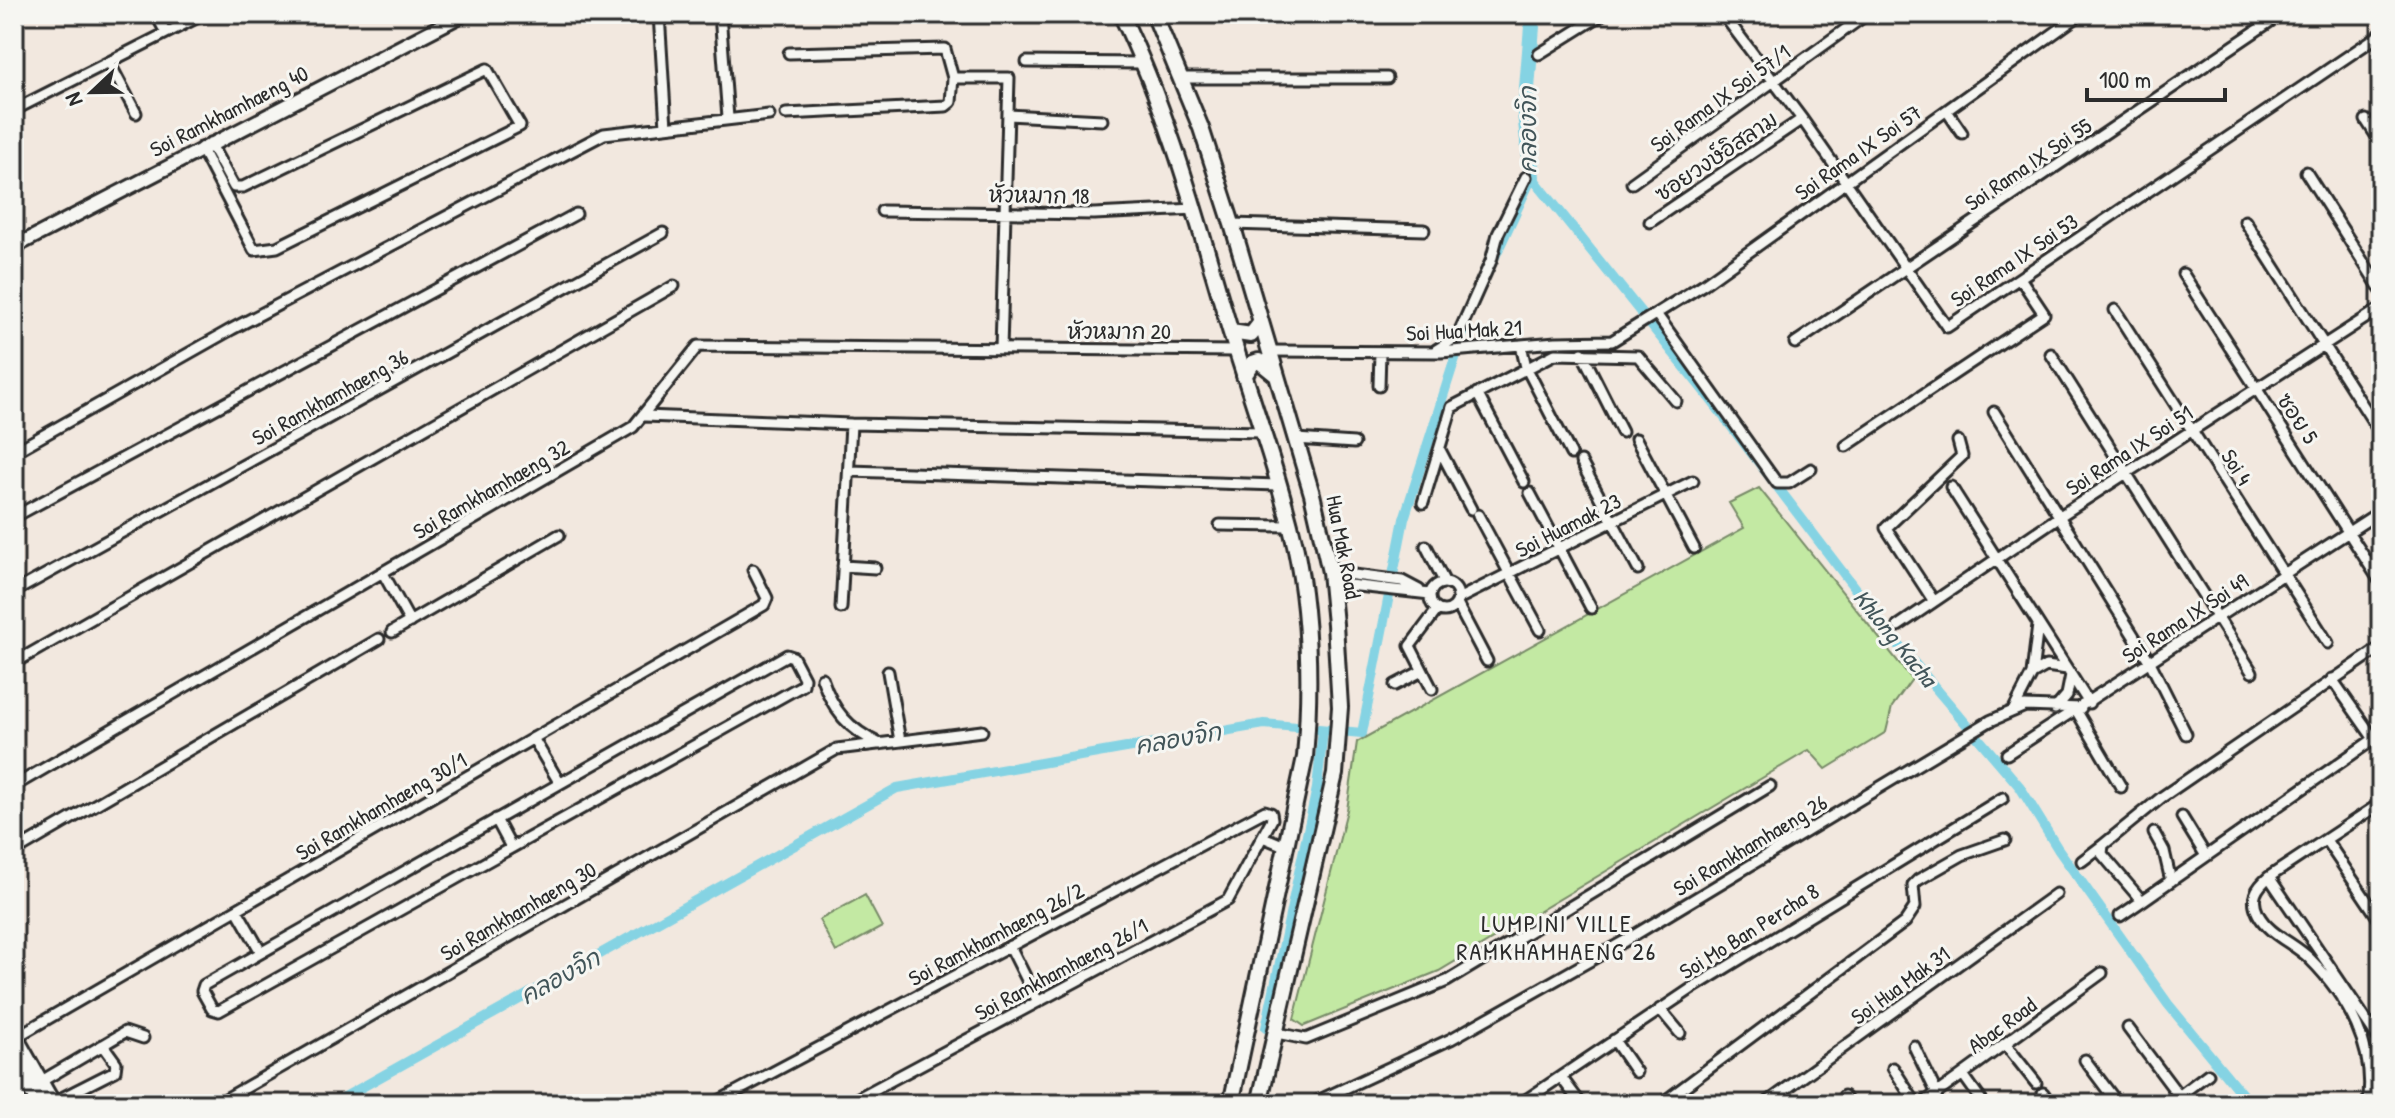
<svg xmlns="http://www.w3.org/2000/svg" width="2395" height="1118" viewBox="0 0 2395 1118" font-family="'Patrick Hand','Playpen Sans Thai',sans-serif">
	<rect width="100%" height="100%" fill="#f2e8df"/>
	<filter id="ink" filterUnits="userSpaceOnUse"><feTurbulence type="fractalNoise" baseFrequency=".0125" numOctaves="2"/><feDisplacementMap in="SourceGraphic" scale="16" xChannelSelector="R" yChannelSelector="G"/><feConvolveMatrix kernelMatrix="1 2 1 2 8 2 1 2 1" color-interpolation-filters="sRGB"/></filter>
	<g filter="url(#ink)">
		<path fill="#c3e9a3" stroke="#778a67" stroke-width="2" d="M1759,488L1912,679L1892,707L1886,732L1826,769L1809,750L1439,971L1304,1026L1294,1019L1347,810L1357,742L1744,528L1729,503Z
			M865,895L882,927L836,952L819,920Z"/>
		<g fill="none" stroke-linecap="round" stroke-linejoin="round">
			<path stroke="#85d3e3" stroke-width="10" d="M1493,261L1532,177L1708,396L1892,637L2020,787L2058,849L2168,1004L2250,1104
				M1266,1028L1317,788L1323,730
				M332,1104L897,788L1264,724L1362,733L1404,519L1465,327"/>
			<path stroke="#85d3e3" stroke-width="16" d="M1532,177L1525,113L1533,14"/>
			<g stroke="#2b2b2b" stroke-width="15">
				<path id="minor" d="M156,14L166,33
					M659,14L666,127
					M720,14L728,118
					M1723,14L1802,119L1947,327L2381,34
					M789,53L945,49L953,78
					M1539,54L1603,14
					M109,62L136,113
					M1027,62L1144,63
					M1182,78H1387
					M14,110L204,14
					M1947,111L1962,133
					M786,114L946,106L951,102L953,78H1009L1001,349
					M1008,115L1102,120
					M2366,120L2381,143
					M201,148L254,250L277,247L520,126L487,69L243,187H234L210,143
					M2306,172L2381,290
					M1632,183L1867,14
					M882,211L1094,214L1195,209
					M2245,221L2381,434
					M1650,222L1802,119
					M1232,224L1424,230
					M2183,274L2381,583
					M2115,310L2328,643
					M1657,315L1777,483H1789L1811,469
					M1795,343L2281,14
					M1521,345L1526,367L1571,454
					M1436,350L1457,337L1491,261L1498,234L1526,177
					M1269,351L1441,352L1556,342L1612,341L1704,284L2081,14
					M1582,353L1622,432
					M2051,354L2252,672
					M1379,386L1380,352
					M1477,393L1524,482
					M1994,412L2150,662L2186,734
					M645,416L851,424L841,608
					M851,424L1262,432
					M1296,439L1354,443
					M1636,439L1694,548
					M1846,446L2044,314L2020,278
					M1440,450L1471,509
					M14,452L232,329L604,134L769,115
					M1581,462L1638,569
					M850,471L1278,485
					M1951,487L2089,703
					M1530,493L1591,608
					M1423,503L1452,407L1555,354L1638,356L1676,401
					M1478,515L1540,630
					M14,517L576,214
					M1220,525L1289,526
					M1426,546L1445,583
					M843,566L875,568
					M1330,572L1402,581L1419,590
					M383,573L410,622
					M1430 597a14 14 0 1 1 28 0a14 14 0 1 1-28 0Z
					M1331,583L1430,594
					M14,592L663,233
					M1458,599L1693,481
					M1933,600L1886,528L1962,456L1958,441
					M1457,604L1487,661
					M1898,626L2060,516L2381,308
					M392,632L559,535
					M2381,647L2162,797L2103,845L2102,854L2142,901L2381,734
					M787,655L793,657L804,678L803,685L219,1011L212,1009L202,991L204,985Z
					M14,663L674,286
					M888,672L900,741
					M2032,674L2046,666L2067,669
					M822,678C833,711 848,729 880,744
					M2332,679L2374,739
					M1395,685L1422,671
					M1432,689L1410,646L1437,610
					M2014,709L2032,674L2038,625
					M2055,709L2067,695L2071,675
					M2076,710L2121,787
					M533,738L559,782
					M2007,754L2381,511
					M14,786L633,427L698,346L1237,351
					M2182,817L2206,856
					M496,819L511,847
					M2154,833L2164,851L2171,881
					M1263,837L1287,847
					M2326,840L2381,922
					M14,852L379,639
					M2082,861L2103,845
					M2269,877L2381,1042
					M237,910L261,952
					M2120,916L2142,901
					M1010,946L1038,1002
					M1660,1009L1680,1033
					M2128,1028L2179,1096
					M1277,1033L1306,1039L1447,981L1770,786
					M16,1037L764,605L767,598L753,570
					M1614,1040L1636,1072
					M103,1045L125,1032L143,1038
					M2006,1045L2036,1083
					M1914,1046L1937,1094
					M2085,1060L2118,1104
					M1893,1068L1916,1104
					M1964,1076L1984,1104
					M1561,1077L1581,1104
					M40,1082L103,1045L116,1063L115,1071L52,1103
					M14,1084L16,1083
					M2043,1093L2051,1104
					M1844,1096L1849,1104
					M217,1104L837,749L982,731
					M713,1104L1265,811L1271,813L1272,819L1228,900L847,1104
					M1311,1104L1451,1039L1623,942L1990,721L2025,706L2081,708
					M1520,1104L1691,989L2003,798
					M1661,1104L1905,922L1915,907L1913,885L1918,880L1962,855L2005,840
					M1765,1104L2056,894
					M1922,1104L2102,973
					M2168,1104L2208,1074
					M2368,1104C2377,1049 2348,997 2310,959C2294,943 2269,935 2258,914C2250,898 2256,888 2269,877L2381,803"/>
			</g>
			<g stroke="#2b2b2b" stroke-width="18">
				<path id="tertiary" d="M14,247L464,14"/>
			</g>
			<g stroke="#2b2b2b" stroke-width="20">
				<path id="secondary" d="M1121,14C1170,115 1198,223 1230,330C1252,401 1278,472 1295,545C1310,615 1311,687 1305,757L1231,1104
					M1154,14L1201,128L1232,224L1312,494L1330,572L1335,624L1340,707L1335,774L1259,1104
					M1231,332L1251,335L1261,322
					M1244,376L1253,363L1259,361L1275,374"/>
			</g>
			<g stroke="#2b2b2b" stroke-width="20">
				<path id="primary" d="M14,1035L53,1104
					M14,1059L39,1104"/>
			</g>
			<use href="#minor" stroke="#f6f6f2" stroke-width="9"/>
			<use href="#tertiary" stroke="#f6f6f2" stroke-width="12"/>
			<use href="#secondary" stroke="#f6f6f2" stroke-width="14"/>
			<use href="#primary" stroke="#f6f6f2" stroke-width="14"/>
		</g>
	</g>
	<g text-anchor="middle" stroke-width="6" stroke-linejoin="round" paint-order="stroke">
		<g font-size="22" fill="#2b2b2b" stroke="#f6f6f2">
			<text transform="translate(1720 98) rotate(-36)" y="8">Soi Rama IX Soi 57/1</text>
			<text transform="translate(229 111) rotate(-27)" y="8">Soi Ramkhamhaeng 40</text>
			<text transform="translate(1858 152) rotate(-35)" y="8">Soi Rama IX Soi 57</text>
			<text transform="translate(1716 156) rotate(-34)" y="8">ซอยวงษ์อิสลาม</text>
			<text transform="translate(2028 164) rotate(-34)" y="8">Soi Rama IX Soi 55</text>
			<text transform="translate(1039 195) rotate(1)" y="8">หัวหมาก 18</text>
			<text transform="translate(2014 260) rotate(-34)" y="8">Soi Rama IX Soi 53</text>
			<text transform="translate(1464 330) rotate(-3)" y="8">Soi Hua Mak 21</text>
			<text x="1119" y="339">หัวหมาก 20</text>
			<text transform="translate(330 397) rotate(-29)" y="8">Soi Ramkhamhaeng 36</text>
			<text transform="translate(2298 418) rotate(57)" y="8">ซอย 5</text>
			<text transform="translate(2129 450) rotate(-33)" y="8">Soi Rama IX Soi 51</text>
			<text transform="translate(2237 467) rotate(58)" y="8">Soi 4</text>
			<text transform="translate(491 489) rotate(-30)" y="8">Soi Ramkhamhaeng 32</text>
			<text transform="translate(1568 525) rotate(-27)" y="8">Soi Huamak 23</text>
			<text transform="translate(1344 547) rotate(79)" y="8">Hua Mak Road</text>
			<text transform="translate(2185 618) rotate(-33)" y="8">Soi Rama IX Soi 49</text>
			<text transform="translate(381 806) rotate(-30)" y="8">Soi Ramkhamhaeng 30/1</text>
			<text transform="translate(1750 845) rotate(-31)" y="8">Soi Ramkhamhaeng 26</text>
			<text transform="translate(518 911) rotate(-30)" y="8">Soi Ramkhamhaeng 30</text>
			<text transform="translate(1749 931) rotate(-32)" y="8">Soi Mo Ban Percha 8</text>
			<text transform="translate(996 934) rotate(-28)" y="8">Soi Ramkhamhaeng 26/2</text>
			<text transform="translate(1061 969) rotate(-28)" y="8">Soi Ramkhamhaeng 26/1</text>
			<text transform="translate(1900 985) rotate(-36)" y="8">Soi Hua Mak 31</text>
			<text transform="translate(2002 1025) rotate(-36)" y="8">Abac Road</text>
		</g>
		<g font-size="24" font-style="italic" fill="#425559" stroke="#f6f6f2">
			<text transform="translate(1528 130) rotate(-90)" y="8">คลองจิก</text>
			<text transform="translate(1895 638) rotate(51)" y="8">Khlong Kacha</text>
			<text transform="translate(1178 739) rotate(-10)" y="8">คลองจิก</text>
			<text transform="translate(560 977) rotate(-29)" y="8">คลองจิก</text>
		</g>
		<g font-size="24" letter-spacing="2" fill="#2b2b2b" stroke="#f6f6f2">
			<text x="1557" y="932">LUMPINI VILLE<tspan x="1557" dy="28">RAMKHAMHAENG 26</tspan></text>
		</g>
	</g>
	<rect width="2395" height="1118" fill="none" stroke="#f6f6f2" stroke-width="48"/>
	<rect x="24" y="24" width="2347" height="1070" fill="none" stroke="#2b2b2b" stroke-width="3" filter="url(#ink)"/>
	<g transform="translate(92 92) rotate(248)" stroke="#f6f6f2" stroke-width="6" paint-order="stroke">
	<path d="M0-6L14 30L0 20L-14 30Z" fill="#2b2b2b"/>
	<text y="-12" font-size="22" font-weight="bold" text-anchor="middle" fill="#2b2b2b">N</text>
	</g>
	<path d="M2087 88v12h138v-12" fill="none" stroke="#2b2b2b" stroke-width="4"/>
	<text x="2099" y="88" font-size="24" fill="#2b2b2b" stroke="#f6f6f2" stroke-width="6" paint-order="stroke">100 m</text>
</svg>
